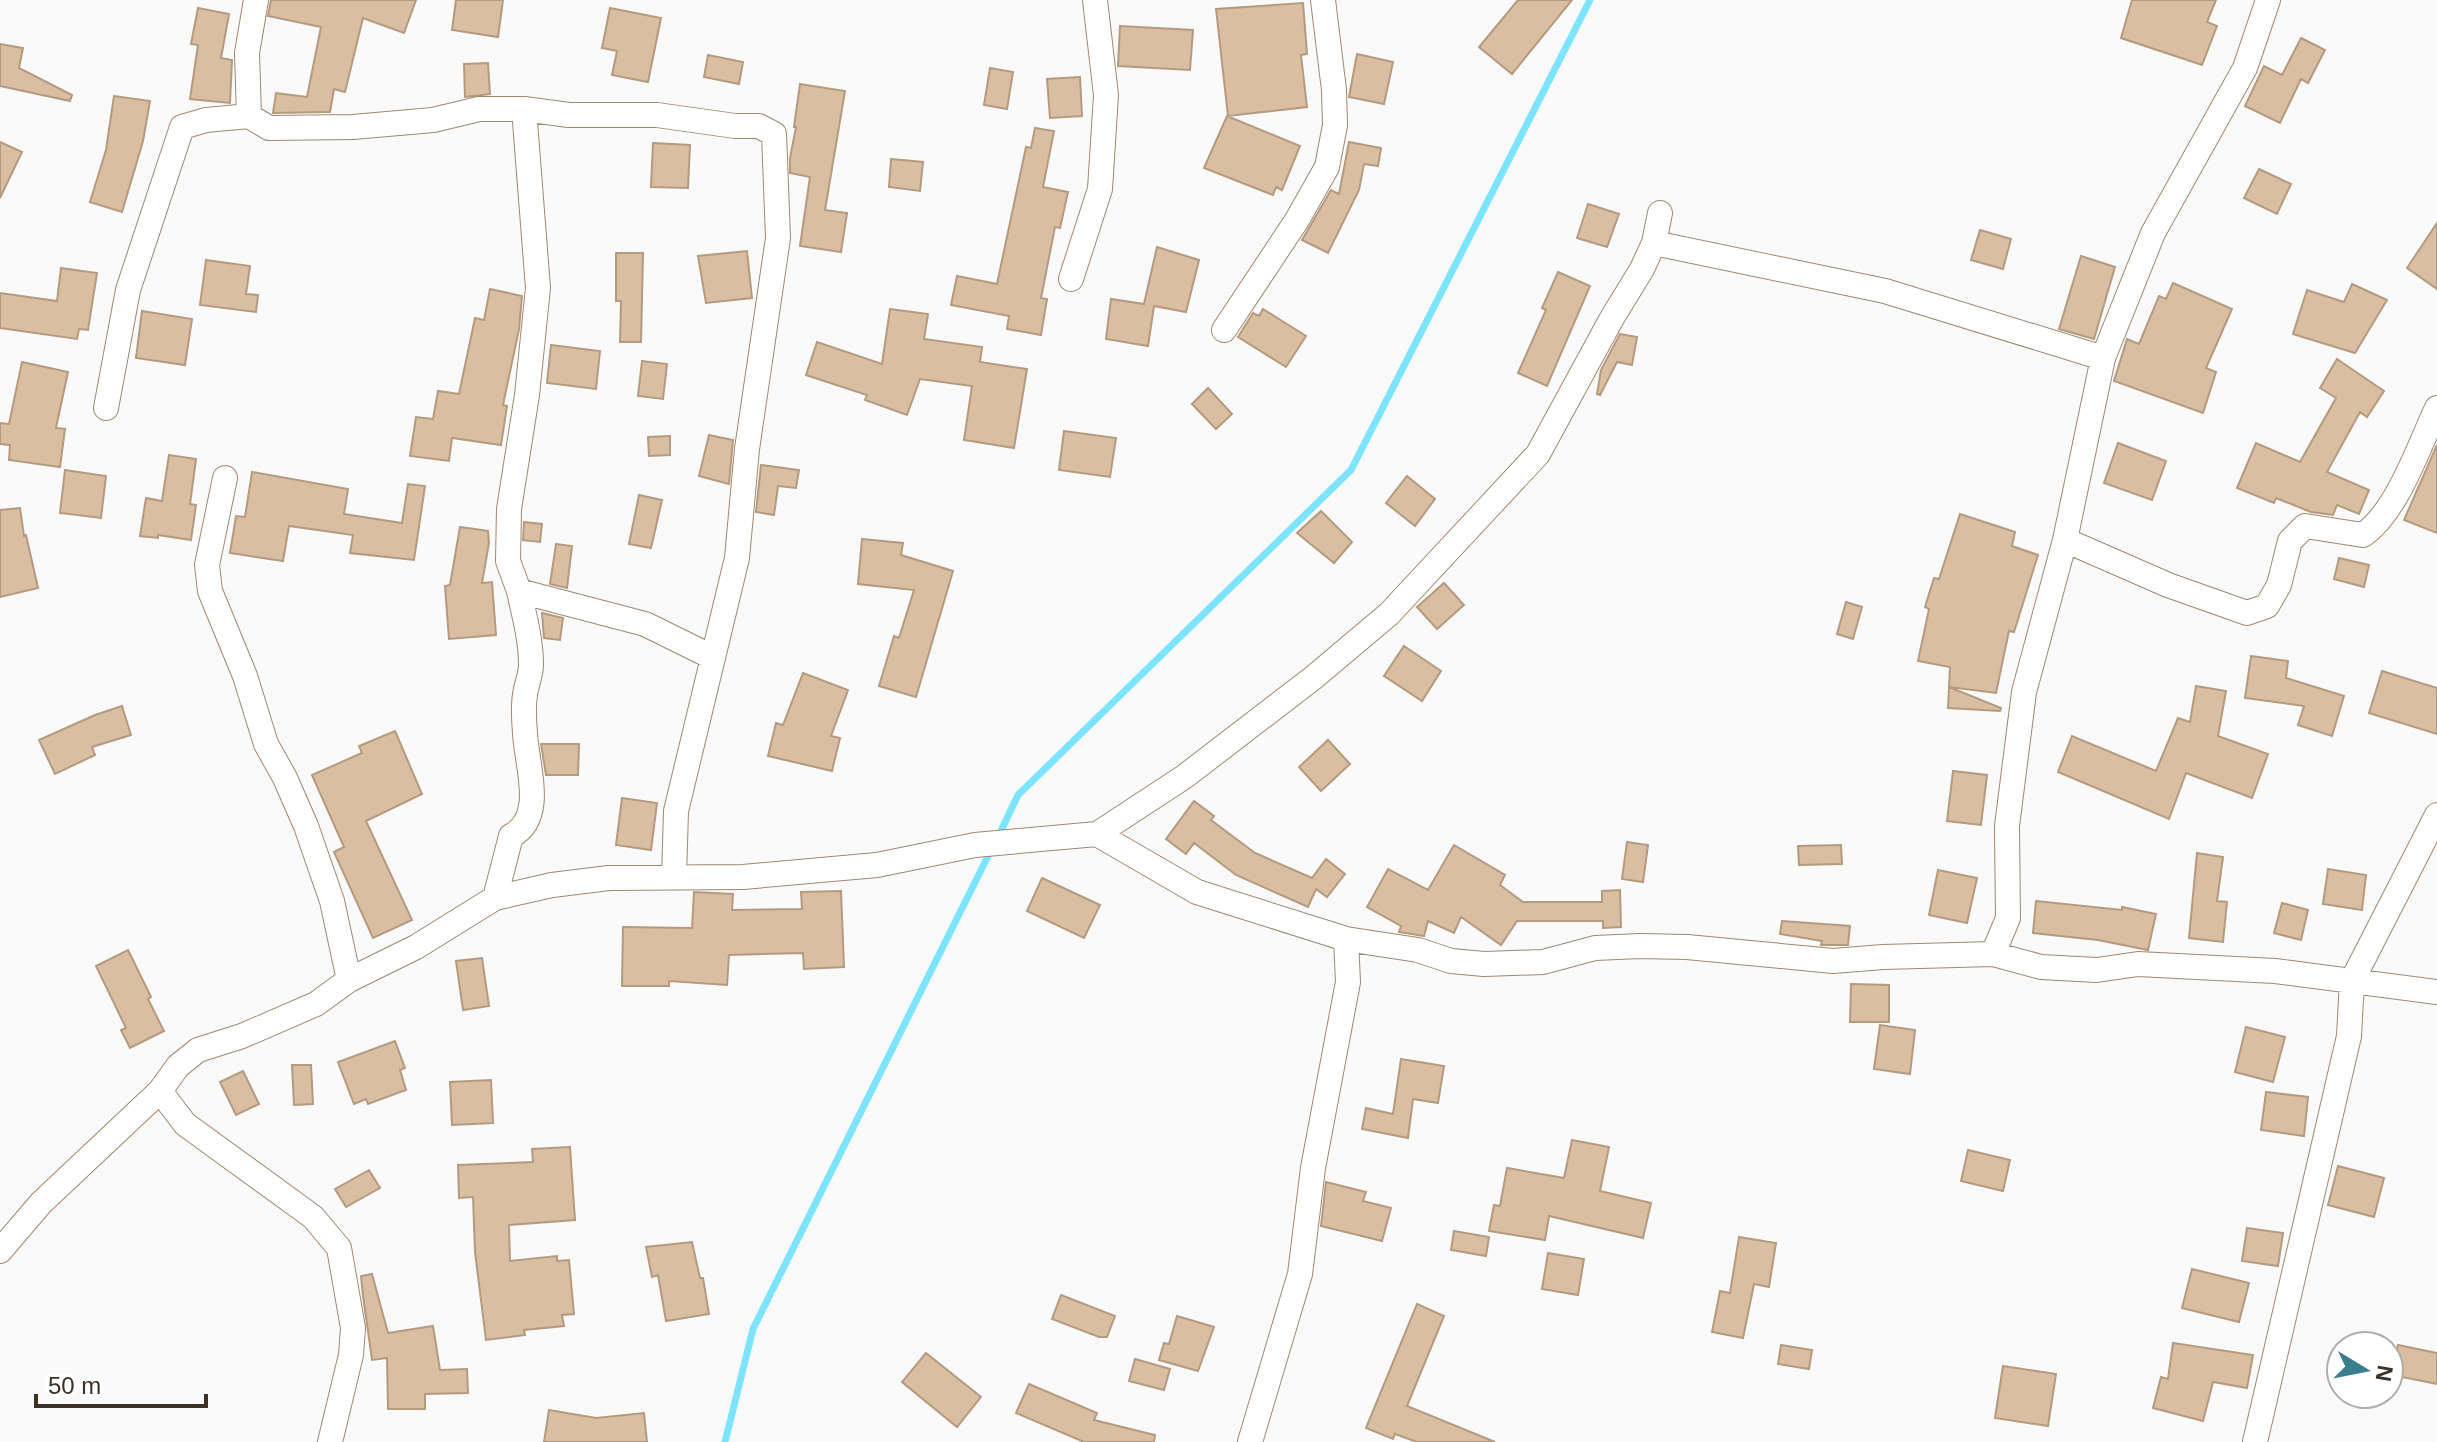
<svg xmlns="http://www.w3.org/2000/svg" width="2437" height="1442" viewBox="0 0 2437 1442" font-family="Arial,sans-serif">
	<rect width="100%" height="100%" fill="#fafafa"/>
	<g fill="none" stroke-linecap="round" stroke-linejoin="round">
		<path stroke="#7ce4fe" stroke-width="7" d="M998,837L1018,795L1351,470L1590,0
			M725,1442L753,1329L992,848"/>
	</g>
	<path fill="#d9bea2" stroke="#b49a7f" stroke-width="2" d="M271,0H416L404,33L363,18L345,92L334,89L330,112L273,113L276,93L307,97L321,27L268,16Z
		M456,0H503L498,37L452,30Z
		M1518,0H1572L1512,74L1479,47Z
		M2132,0H2216L2207,22L2217,26L2202,65L2121,38Z
		M1303,3L1307,54L1301,55L1307,107L1228,116L1216,9Z
		M198,8L229,14L221,58L232,60L230,103L190,99L198,45L191,44Z
		M610,8L661,18L648,82L612,75L617,51L602,48Z
		M1120,26L1193,30L1190,70L1118,66Z
		M2301,38L2325,50L2308,83L2301,79L2280,123L2245,106L2264,66L2282,75Z
		M0,44L23,48L19,68L72,95L70,101L0,86Z
		M1357,54L1393,62L1384,104L1349,97Z
		M708,55L743,62L739,84L704,77Z
		M488,63L490,94L465,97L464,64Z
		M990,68L1013,72L1007,109L984,105Z
		M1080,77L1082,116L1050,118L1047,79Z
		M800,84L845,91L825,210L847,213L841,252L800,246L810,177L790,173V158L796,127H794Z
		M114,96L150,101L143,141L122,212L90,202L106,150Z
		M1227,116L1300,146L1282,190L1276,187L1273,195L1204,168Z
		M1035,128L1054,131L1043,187L1068,192L1060,228L1055,227L1041,298L1047,299L1041,335L1007,329L1009,316L951,305L957,276L997,284L1026,147L1031,148Z
		M0,142L22,152L0,198Z
		M1349,142L1381,148L1378,166L1364,164L1359,190L1328,253L1302,240L1331,190L1339,194Z
		M653,143L690,145L688,188L651,187Z
		M891,159L923,162L920,191L889,187Z
		M2259,169L2291,184L2277,214L2244,198Z
		M1588,204L1619,214L1607,247L1577,238Z
		M2437,223V289L2407,268Z
		M1980,230L2011,239L2003,269L1971,260Z
		M1157,247L1199,260L1186,312L1154,306L1148,346L1106,339L1111,299L1144,304Z
		M747,251L752,298L706,303L698,256Z
		M616,253H643L641,342H620L621,301H616Z
		M2081,256L2115,267L2094,339L2059,329Z
		M206,260L250,266L246,294L258,295L256,312L200,305Z
		M61,268L97,273L88,330L79,329L77,339L0,328V293L57,301Z
		M1558,272L1590,286L1547,386L1518,373L1546,310L1542,308Z
		M2173,283L2232,309L2206,368L2216,372L2203,413L2114,381L2127,339L2139,344L2159,296L2166,299Z
		M2352,284L2387,300L2355,353L2293,334L2307,290L2344,302Z
		M490,289L522,296L519,329L503,405L507,406L501,445L452,438L449,461L410,456L416,417L433,419L438,391L459,394L475,318L484,320Z
		M890,309L928,314L924,339L982,347L980,362L1027,369L1014,448L964,440L972,386L920,379L907,415L865,400L867,395L806,375L817,342L882,364Z
		M1263,309L1306,336L1286,367L1238,337L1253,313L1259,316Z
		M142,311L192,319L185,365L136,358Z
		M1620,334L1637,337L1632,365L1617,362L1600,395L1597,394L1601,370Z
		M551,345L600,351L596,389L547,383Z
		M2337,359L2384,391L2367,417L2360,412L2327,472L2369,490L2359,514L2337,505L2333,515L2311,512L2276,498L2274,503L2237,488L2256,443L2300,462L2336,398L2320,388Z
		M642,361L667,364L663,399L638,396Z
		M22,362L68,372L56,428L65,429L60,467L9,460L10,445L0,444V423L9,424Z
		M1208,388L1232,414L1216,429L1192,404Z
		M1064,431L1116,438L1110,477L1059,470Z
		M709,435L733,440L729,484L699,476Z
		M670,436V455L649,456L648,437Z
		M2118,443L2166,461L2152,500L2104,483Z
		M2437,445V533L2404,520Z
		M169,455L196,459L190,504L196,505L191,540L158,535V538L140,536L146,498L162,501Z
		M761,465L799,470L796,488L778,486L774,515L756,512Z
		M65,470L106,476L101,518L60,513Z
		M252,472L348,489L344,514L402,523L408,484L425,486L414,560L350,553L353,535L289,526L283,561L230,553L236,516L245,517Z
		M1407,476L1435,499L1415,526L1386,503Z
		M639,495L662,500L651,548L629,544Z
		M20,508L24,536L26,535L38,588L0,597V510Z
		M1321,511L1352,542L1334,563L1297,533Z
		M1960,514L2015,532L2012,546L2038,555L2014,632L2009,631L1996,693L1949,687L2001,708L2000,711L1948,708L1950,667L1918,661L1929,609L1925,607L1934,578L1939,579Z
		M524,522L542,524L540,542L523,540Z
		M460,527L488,531L489,543L482,583L492,582L496,635L449,639L445,586L450,585Z
		M862,539L903,543L901,555L953,571L916,697L879,686L894,636L899,638L914,590L858,584Z
		M556,544L572,546L567,588L550,584Z
		M2339,558L2369,565L2364,587L2334,579Z
		M1444,583L1464,605L1437,629L1417,607Z
		M1846,602L1862,607L1853,639L1837,634Z
		M542,613L563,618L560,640L544,638Z
		M1404,646L1441,671L1422,701L1384,676Z
		M2251,656L2288,661L2286,678L2344,696L2332,736L2298,725L2304,706L2245,698Z
		M2382,671L2437,688V734L2369,713Z
		M803,673L848,690L831,736L840,738L832,771L768,756L776,723L783,725Z
		M2196,686L2226,691L2218,736L2268,754L2252,798L2186,773L2169,819L2058,772L2072,736L2156,771L2178,718L2190,722Z
		M122,706L131,735L92,747L95,755L55,774L39,740L95,715Z
		M395,731L422,794L366,821L412,920L373,938L334,852L344,847L312,775L362,753L359,746Z
		M1328,740L1350,764L1321,791L1299,767Z
		M541,744H579L578,775H546Z
		M1953,771L1987,775L1981,825L1947,821Z
		M622,798L657,803L651,850L616,845Z
		M1194,801L1214,816L1211,820L1255,853L1312,878L1326,859L1345,874L1327,897L1316,889L1308,907L1236,875L1194,843L1186,854L1166,839Z
		M1627,842L1648,845L1643,882L1622,879Z
		M1454,845L1505,875L1500,885L1523,902H1602V891L1620,890L1621,927L1603,928V921H1517L1501,945L1461,917L1454,933L1428,921L1424,936L1399,932L1401,926L1367,907L1388,869L1428,890Z
		M1841,845L1842,864L1799,865L1798,846Z
		M2197,853L2223,857L2217,901L2227,902L2223,942L2189,938Z
		M2328,869L2366,875L2362,910L2323,904Z
		M1938,870L1977,878L1967,923L1929,915Z
		M1042,878L1100,905L1084,938L1027,911Z
		M841,891L844,967L804,969L803,953L729,955L727,985L669,981V986H622L623,927L692,928L694,892L733,894L732,910L802,909L801,892Z
		M2036,901L2122,910V907L2156,914L2148,950L2098,940L2033,933Z
		M2282,903L2308,910L2301,940L2274,933Z
		M1782,921L1850,926L1848,945H1821L1822,941L1780,934Z
		M128,950L151,997L148,999L164,1031L130,1048L121,1030L126,1028L96,966Z
		M482,958L489,1006L463,1010L456,961Z
		M1851,984L1889,985V1022H1850Z
		M1880,1025L1915,1030L1910,1074L1874,1069Z
		M2246,1027L2285,1037L2273,1082L2235,1072Z
		M395,1041L405,1068L400,1070L406,1090L368,1104L366,1099L354,1104L338,1062Z
		M1401,1059L1444,1066L1438,1103L1413,1099L1408,1138L1362,1129L1366,1108L1393,1114Z
		M292,1065H311L313,1104L294,1105Z
		M243,1071L259,1104L236,1115L220,1082Z
		M491,1080L493,1123L452,1125L450,1082Z
		M2266,1092L2308,1097L2304,1136L2261,1130Z
		M1572,1140L1609,1147L1600,1191L1651,1203L1643,1238L1549,1216L1545,1240L1489,1231L1494,1205L1500,1206L1507,1168L1564,1178Z
		M570,1147L575,1220L509,1225L510,1261L557,1256V1261L569,1260L574,1314L562,1315L564,1326L524,1330L525,1335L486,1340L475,1252L473,1197L459,1198L458,1165L533,1162L532,1149Z
		M1968,1150L2010,1160L2003,1191L1961,1181Z
		M2338,1166L2384,1178L2374,1217L2328,1205Z
		M369,1170L380,1188L346,1207L335,1189Z
		M1326,1182L1366,1192L1363,1201L1391,1208L1382,1241L1321,1226Z
		M2247,1228L2283,1233L2278,1266L2242,1261Z
		M1454,1231L1489,1237L1486,1256L1451,1250Z
		M1739,1237L1776,1243L1769,1287L1754,1284L1743,1338L1712,1332L1720,1291L1730,1293Z
		M692,1242L700,1278H703L709,1314L666,1321L658,1275L652,1277L646,1247Z
		M1548,1253L1584,1259L1578,1295L1542,1289Z
		M2192,1269L2249,1283L2239,1322L2182,1308Z
		M372,1274L388,1333L433,1326L440,1370L467,1369L468,1393L425,1394V1409H388L387,1358L372,1360L363,1296L361,1276Z
		M1061,1295L1115,1316L1107,1337H1099L1052,1319Z
		M1417,1304L1444,1316L1407,1406L1495,1442H1417L1395,1434L1393,1439L1366,1428Z
		M1177,1316L1214,1327L1198,1371L1159,1360L1164,1343L1169,1344Z
		M2173,1343L2253,1355L2247,1388L2213,1382L2203,1421L2153,1408L2161,1377L2168,1379Z
		M1781,1345L1812,1350L1809,1369L1778,1364Z
		M2398,1345L2437,1353V1384L2392,1375Z
		M926,1353L981,1397L957,1427L902,1382Z
		M1135,1359L1170,1369L1164,1390L1129,1381Z
		M2003,1366L2056,1374L2048,1426L1995,1418Z
		M1029,1384L1097,1413L1094,1420L1155,1435L1154,1442H1084L1016,1413Z
		M549,1410L596,1418L644,1413L647,1442H544Z"/>
	<g fill="none" stroke-linecap="round" stroke-linejoin="round">
		<g stroke="#a1876d" stroke-width="26">
			<path id="street" d="M256,0L247,53L249,116L269,128L353,127L433,120L479,109H524L569,115H657L735,126H759L774,134L778,238L747,449L737,558L676,811L674,877
				M524,109L538,288L527,395L509,509L508,561L519,591L645,624L712,657
				M1654,243L1885,291L2103,358
				M1071,279L1100,189L1106,95L1095,0
				M1224,330L1297,220L1327,167L1335,125L1334,90L1323,0
				M106,408L128,290L182,127L206,120L249,116
				M225,478L207,565L210,591L245,676L266,744L285,778L306,826L332,901L349,980
				M2065,540L2168,585L2247,613L2267,606L2279,585L2290,541L2305,526L2363,535C2397,512 2419,446 2437,408
				M1097,834L1197,892L1346,939L1418,950L1451,961L1484,964L1543,962L1595,948L1640,946L1687,947L1833,961L1883,957L1993,954L2041,967L2097,970L2138,964L2275,971L2437,992
				M495,898L511,836C547,817 526,764 525,733C524,721 523,707 525,695C526,685 531,675 531,665C531,639 524,615 519,591
				M1993,954L2008,918L2007,826L2024,692L2065,540L2103,358L2153,233L2245,68L2268,0
				M160,1091L185,1124L313,1217L339,1248L353,1328L351,1355L330,1442
				M0,1251L41,1203L160,1091L178,1066L198,1050L242,1036L316,1004L349,980L416,947L495,898L552,885L609,878L743,877L877,865L975,845L1097,834L1184,777L1313,678L1389,614L1538,454L1612,318L1642,269L1654,243L1660,213
				M1250,1442L1300,1274L1313,1168L1348,982L1346,939
				M2255,1442L2349,1036L2352,981L2437,815"/>
		</g>
		<use href="#street" stroke="#fff" stroke-width="24"/>
	</g>
	<g transform="translate(2365 1370) rotate(100)"><circle r="38" fill="#ffffff" stroke="#b1ada8" stroke-width="2"/>
	<path d="M0-6L14 30L0 20L-14 30Z" fill="#3a7e8e"/>
	<text y="-12" font-size="22" font-weight="bold" text-anchor="middle" fill="#3c3126">N</text>
	</g>
	<path d="M36 1394v12h170v-12" fill="none" stroke="#3c3126" stroke-width="4"/>
	<text x="48" y="1394" font-size="24" fill="#3c3126" stroke="#ffffff" stroke-width="6" paint-order="stroke">50 m</text>
</svg>
